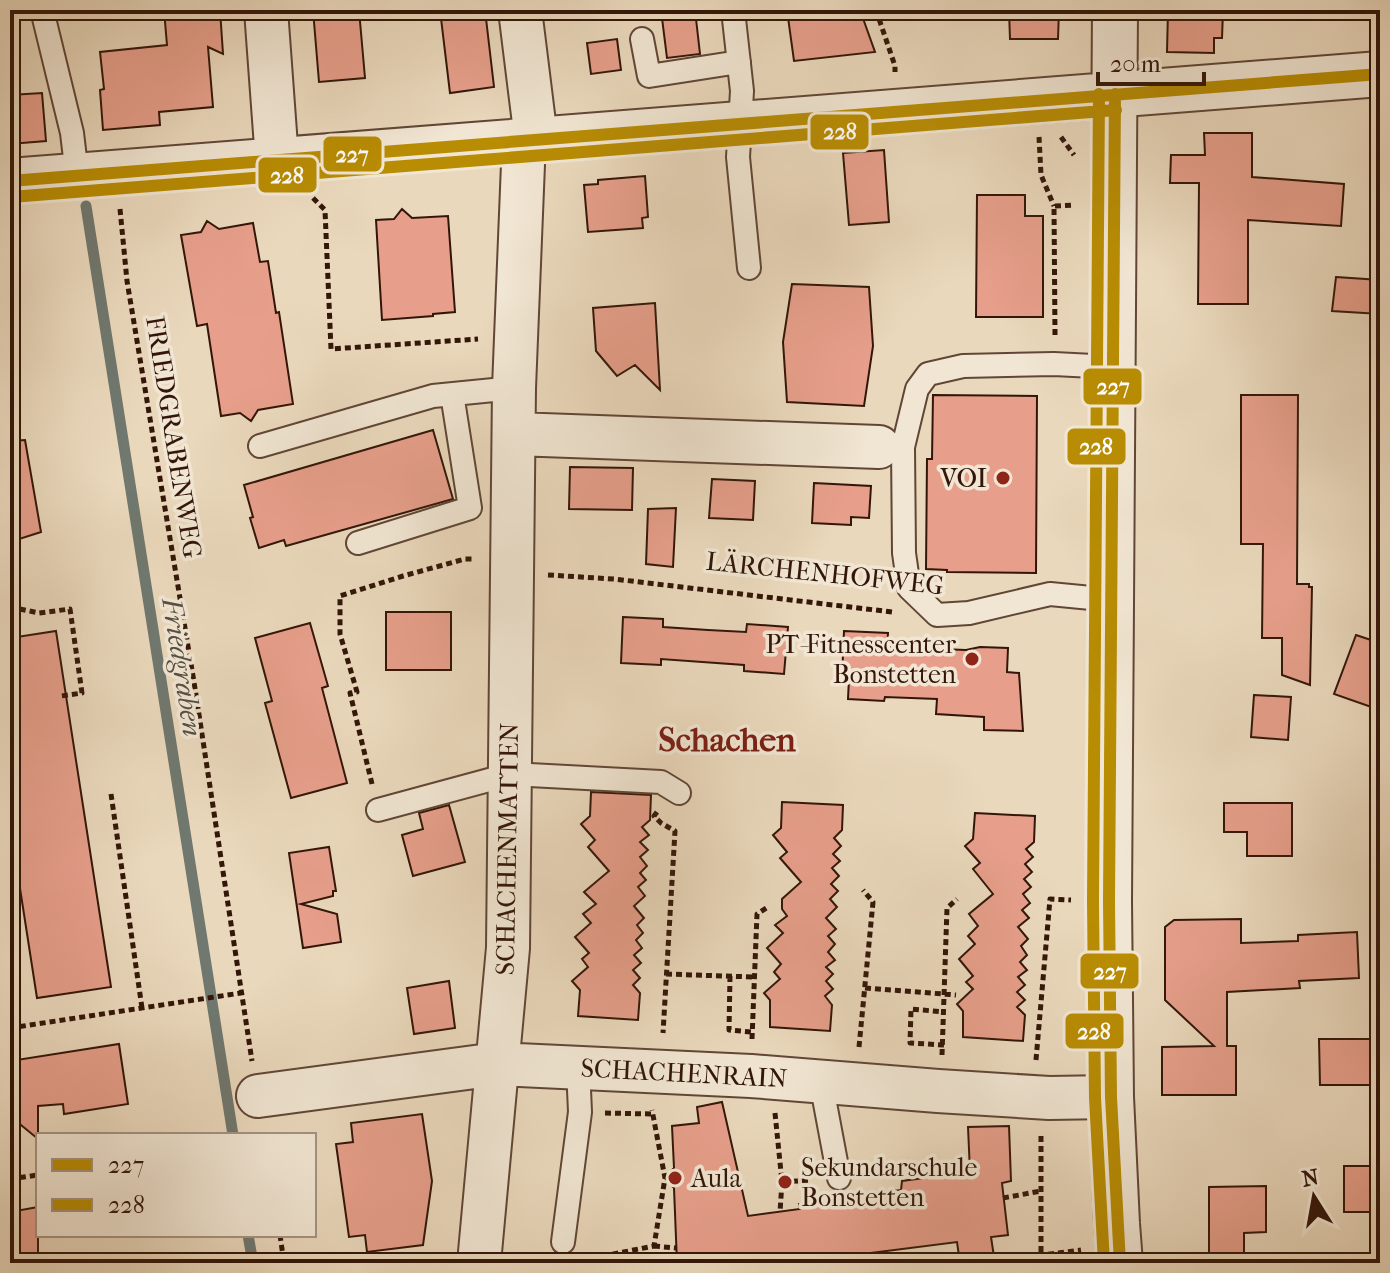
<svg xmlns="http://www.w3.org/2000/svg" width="1390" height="1273" viewBox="0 0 1390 1273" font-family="'IM FELL French Canon',serif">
	<rect width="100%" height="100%" fill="#ead8bc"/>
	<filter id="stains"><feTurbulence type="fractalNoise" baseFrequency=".0025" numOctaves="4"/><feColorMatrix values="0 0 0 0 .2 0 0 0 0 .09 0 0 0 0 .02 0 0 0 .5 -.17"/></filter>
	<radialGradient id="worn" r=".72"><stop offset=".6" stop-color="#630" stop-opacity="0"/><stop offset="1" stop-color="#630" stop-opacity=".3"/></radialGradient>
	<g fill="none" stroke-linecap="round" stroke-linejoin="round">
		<path stroke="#70786f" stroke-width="11" d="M86,206L233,1135
			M248,1235L253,1263"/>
	</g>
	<path fill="#e79f8b" stroke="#331609" stroke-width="2" d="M164,10H220L223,54L208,47L213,107L159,112L160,125L103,130L100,90L104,89L100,52L167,45Z
		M313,10H359L365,78L319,82Z
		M440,10H485L494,87L450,93Z
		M661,10H695L700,54L667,58Z
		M787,10H860L875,52L794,61Z
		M1009,10H1059L1058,39H1010Z
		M1168,10L1223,11L1222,38H1214V53L1167,52Z
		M617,39L621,70L591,74L587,43Z
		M42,93L46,141L10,144V95Z
		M1204,133H1252V177L1344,184L1341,226L1248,220V304H1198L1199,183H1170L1171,155H1205Z
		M884,150L889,222L849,225L843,153Z
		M645,176L648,217L642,218L643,228L588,232L584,185L598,184V180Z
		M977,195H1025V216H1043V317H976Z
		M402,209L412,218L448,216L455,312L433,314V316L382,320L376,220L394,219Z
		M207,221L219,229L253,223L260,262L268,261L276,313L279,312L293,404L258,410L251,421L240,413L221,416L207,324L197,326L181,235L201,232Z
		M1336,277L1380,280V314L1332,311Z
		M792,284L869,287L873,346L864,406L787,402L783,342Z
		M655,303L660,390L635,365L617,376L596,351L593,308Z
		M933,395L1037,396L1036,573L947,572V570L926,569L927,459H932Z
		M1241,395H1298L1297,584H1309V587H1312L1310,685L1282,675V638H1262L1263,544H1241Z
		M433,430L453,499L286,546L284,540L259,548L250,518L253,517L244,485Z
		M25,440L41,532L10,542V441Z
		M570,467L633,468L632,510L569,509Z
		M712,479L755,481L753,520L709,518Z
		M814,483L871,486L869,518L851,517V525L812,523Z
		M676,508L673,567L646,564L648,509Z
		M386,612H451V670H386Z
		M623,617L663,619V627L708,630L746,632L747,624L788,627L784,674L744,671V665L661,659V665L621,663Z
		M310,623L328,686L322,688L347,783L291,798L265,703L272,701L255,638Z
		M56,631L111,987L37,998L10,824V638Z
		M844,631L888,633L887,647L966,650L980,647L1008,648L1007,672L1019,673L1023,731L984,730V717L936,714L937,699L885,697L884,701L848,699L849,678L842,677Z
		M1356,635L1380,643V710L1334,694Z
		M1254,695L1291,697L1288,740L1251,737Z
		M591,792L651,795L650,820L642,827L649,835L640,842L648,850L640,857L647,866L640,873L646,880L638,887L645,896L634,906L644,918L637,925L643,933L636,940L642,948L634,955L641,963L633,970L640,978L633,985L640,993L638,1020L578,1016L580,990L572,981L588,967L582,959L589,953L575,937L591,923L583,914L596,904L584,892L609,871L588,847L595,840L581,824L590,816Z
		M782,802L843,805L842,830L834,838L841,846L833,854L840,861L832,868L839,876L831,884L838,891L830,899L837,907L826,918L836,929L828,936L835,944L828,952L835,960L826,967L833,974L826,981L833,989L825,996L832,1005L830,1031L770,1027V1000L764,993L780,979L774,972L781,964L767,948L783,933L775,925L787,916L782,909V899L801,882L780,858L787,852L773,835L781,828Z
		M1224,803H1292V856H1247V832H1224Z
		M449,805L465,862L413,876L402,835L423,829L419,813Z
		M975,813L1035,816L1034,842L1026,849L1033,857L1025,864L1032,872L1024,879L1031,887L1023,894L1030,903L1022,910L1029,918L1018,927L1028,939L1021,946L1027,955L1020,962L1027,970L1018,977L1025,985L1017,992L1025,1000L1017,1007L1025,1015L1023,1041L963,1037V1011L957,1004L973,989L966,982L973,976L959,959L975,944L968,936L978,926L969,914L993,894L973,869L980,863L965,846L973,839Z
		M329,847L336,891H333V896L301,904L337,914L341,942L303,948L289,853Z
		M1241,919V943L1298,941V935L1357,932L1359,978L1299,981L1300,988L1227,992V1046H1236V1095H1162V1047L1214,1046L1165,1000V927L1174,920Z
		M449,981L455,1028L414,1034L407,988Z
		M1319,1039H1377V1085H1320Z
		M119,1044L128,1104L64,1114L63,1104L38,1106V1139L10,1116V1061Z
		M722,1102L748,1216L800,1209L799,1204L901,1190L902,1181L970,1172L968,1127L1009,1126L1011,1181L1002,1183L1008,1235L991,1237L995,1263H960L957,1242L808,1261V1263H677L674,1188L665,1178L674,1168L672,1126L699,1123L697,1107Z
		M422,1114L432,1181L423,1245L367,1252L365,1235L349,1237L336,1144L353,1142L351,1123Z
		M1344,1166H1380V1212H1344Z
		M1266,1186V1232L1244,1233V1256L1209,1257V1187Z
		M38,1207V1263H10V1212Z"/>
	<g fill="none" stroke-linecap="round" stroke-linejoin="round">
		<g stroke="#614636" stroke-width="26">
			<path id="service" d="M42,10L72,133L77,175
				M733,10L742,91L738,157L749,268
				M642,39L649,76L739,62
				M260,446L433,396L514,388
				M358,543L470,508L452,394
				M1112,600L1050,594L969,613L937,615L909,588L904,553L903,447L917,389L928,374L963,366L1054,364L1113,367
				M378,810L511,774L661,782L679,793
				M821,1082L839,1178
				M563,1242L580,1112L578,1067"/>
		</g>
		<g stroke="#614636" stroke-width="46">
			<path id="minor" d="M266,10L277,160
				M520,10L536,139
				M515,434L879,447
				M258,1096L497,1064L751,1076L938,1091L1049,1098L1111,1097
				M479,1263L508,948L514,388L523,164L521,141"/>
		</g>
		<g stroke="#614636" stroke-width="48">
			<path id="tertiary" d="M1115,10L1109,901L1111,1097L1117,1224L1120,1263
				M10,181L1380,74"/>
		</g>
		<path stroke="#331609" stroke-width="5" stroke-dasharray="6 4" stroke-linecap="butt" d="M876,10L895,66V72
			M1039,137L1041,175L1054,206
			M1061,137L1074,155
			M313,198L325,210L331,349L478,339
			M120,209L127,281L194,682L252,1061
			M1055,335L1054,206L1075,205
			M548,575L614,579L892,612
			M10,607L39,613L70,609L82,693L61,696
			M372,784L350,693L357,692L340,634V596L403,576L465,559H474
			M111,794L142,1008
			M657,812L654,816L661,823L675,831L663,1033
			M666,974L753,977
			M730,976L729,1030L752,1032
			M865,988L956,995
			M10,1028L241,993
			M752,1039L757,914L768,907
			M944,1045L910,1043L911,1009L944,1012
			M859,1047L873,902L863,890
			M942,1055L947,908L957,899
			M1036,1060L1050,899L1071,900
			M605,1113L652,1114
			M775,1113L782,1182L780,1212
			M10,1179L38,1175
			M782,1182L811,1180
			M1003,1198L1041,1191
			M280,1235L284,1263
			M654,1246L676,1248
			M994,1256L1041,1255V1134
			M583,1260L654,1246L665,1178L652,1110
			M1051,1263L1041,1255L1081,1250"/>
		<use href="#service" stroke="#f1e6d3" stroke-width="22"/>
		<use href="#minor" stroke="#f1e6d3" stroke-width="42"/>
		<use href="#tertiary" stroke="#f1e6d3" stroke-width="44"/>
		<g stroke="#f1e6d3" stroke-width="18">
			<path id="bus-1" d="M1115,94L1109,901L1111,1097L1120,1263
				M10,181L1380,74"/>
		</g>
		<g stroke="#f1e6d3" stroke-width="18">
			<path id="bus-2" d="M1099,94L1093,901L1095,1098L1104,1263
				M11,197L1116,110"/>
		</g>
		<use href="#bus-1" stroke="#b88c03" stroke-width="12"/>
		<use href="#bus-2" stroke="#b88c03" stroke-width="12"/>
	</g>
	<g fill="#8f2418" stroke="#f1e6d3" stroke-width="3">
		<circle cx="1003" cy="478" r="8"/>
		<circle cx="972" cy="659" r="8"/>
		<circle cx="675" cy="1178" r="8"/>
		<circle cx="785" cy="1182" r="8"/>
	</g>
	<g text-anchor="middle" stroke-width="7" stroke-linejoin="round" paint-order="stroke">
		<g font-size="26" fill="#331609" stroke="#f1e6d3">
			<text transform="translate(174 437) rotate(81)" y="9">FRIEDGRABENWEG</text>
			<text transform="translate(825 573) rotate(6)" y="9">LÄRCHENHOFWEG</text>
			<text transform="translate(507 849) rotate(-89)" y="9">SCHACHENMATTEN</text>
			<text transform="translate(684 1073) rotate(3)" y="9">SCHACHENRAIN</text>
		</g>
		<g font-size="26" fill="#331609" stroke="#f1e6d3" text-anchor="end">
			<text x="987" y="487">VOI</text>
			<text x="956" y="653">PT-Fitnesscenter<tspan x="956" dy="30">Bonstetten</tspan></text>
			<text x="801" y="1176" text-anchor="start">Sekundarschule<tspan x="801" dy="30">Bonstetten</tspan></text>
			<text x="691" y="1187" text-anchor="start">Aula</text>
		</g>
		<g font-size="28" font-style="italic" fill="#564f44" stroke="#f1e6d3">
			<text transform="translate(183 667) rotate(81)" y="10">Friedgraben</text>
		</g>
		<g font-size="34" font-weight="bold" fill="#7a1f14" stroke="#f1e6d3">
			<text x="727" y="751">Schachen</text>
		</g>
	</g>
	<g stroke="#f1e6d3" stroke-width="3">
		<rect x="809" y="113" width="61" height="38" rx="8" fill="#b88c03"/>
		<rect x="322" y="135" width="61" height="38" rx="8" fill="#b88c03"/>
		<rect x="257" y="156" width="61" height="38" rx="8" fill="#b88c03"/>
		<rect x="1082" y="367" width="61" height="39" rx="8" fill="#b88c03"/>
		<rect x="1066" y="427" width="61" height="39" rx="8" fill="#b88c03"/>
		<rect x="1079" y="952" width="61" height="38" rx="8" fill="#b88c03"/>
		<rect x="1064" y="1012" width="61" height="38" rx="8" fill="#b88c03"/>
	</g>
	<g font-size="22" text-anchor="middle" font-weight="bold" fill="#fff">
		<text x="840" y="139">228</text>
		<text x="352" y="162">227</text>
		<text x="287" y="183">228</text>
		<text x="1113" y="394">227</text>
		<text x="1096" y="454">228</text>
		<text x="1110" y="979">227</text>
		<text x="1094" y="1039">228</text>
	</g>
	<rect width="1390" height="1273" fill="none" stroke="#ead8bc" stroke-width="40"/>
	<rect x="12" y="12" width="1366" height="1249" fill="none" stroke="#331609" stroke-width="4"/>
	<rect x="20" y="20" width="1350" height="1233" fill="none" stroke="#331609" stroke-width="2"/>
	<rect x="36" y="1133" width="280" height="104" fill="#f1e6d3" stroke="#a59382" stroke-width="2"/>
	<rect x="52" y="1159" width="40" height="12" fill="#b88c03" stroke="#a59382" stroke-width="2"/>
	<text x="108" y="1173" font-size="24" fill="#331609">227</text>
	<rect x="52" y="1199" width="40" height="12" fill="#b88c03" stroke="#a59382" stroke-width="2"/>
	<text x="108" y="1213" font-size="24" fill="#331609">228</text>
	<g transform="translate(1314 1197) rotate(349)" stroke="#f1e6d3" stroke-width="6" paint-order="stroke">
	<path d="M0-6L14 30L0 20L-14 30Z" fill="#331609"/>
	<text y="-12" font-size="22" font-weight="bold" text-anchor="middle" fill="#331609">N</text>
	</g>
	<path d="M1098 72v12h106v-12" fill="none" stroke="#331609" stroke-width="4"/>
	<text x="1110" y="72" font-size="24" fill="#331609" stroke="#f1e6d3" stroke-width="6" paint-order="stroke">20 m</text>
	<rect width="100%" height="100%" filter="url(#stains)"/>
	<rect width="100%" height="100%" fill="url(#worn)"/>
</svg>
